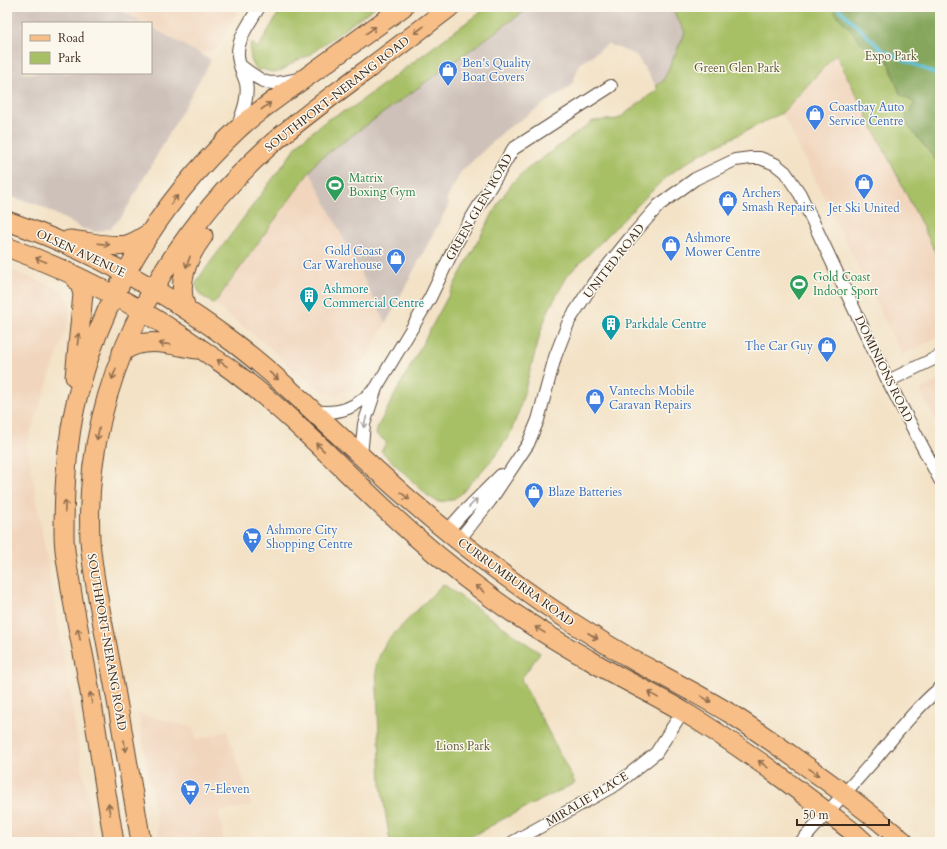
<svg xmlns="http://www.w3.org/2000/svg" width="947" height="849" viewBox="0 0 947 849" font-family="Cardo,serif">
	<rect width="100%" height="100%" fill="#fbf7ec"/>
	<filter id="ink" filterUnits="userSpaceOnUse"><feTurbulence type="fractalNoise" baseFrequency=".025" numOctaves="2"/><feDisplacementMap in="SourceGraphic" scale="8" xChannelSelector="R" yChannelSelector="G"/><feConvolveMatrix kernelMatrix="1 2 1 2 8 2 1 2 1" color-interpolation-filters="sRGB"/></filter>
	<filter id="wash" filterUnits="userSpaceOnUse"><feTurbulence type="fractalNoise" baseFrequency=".012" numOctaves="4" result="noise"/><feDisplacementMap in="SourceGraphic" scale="16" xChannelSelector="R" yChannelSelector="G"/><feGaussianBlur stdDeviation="0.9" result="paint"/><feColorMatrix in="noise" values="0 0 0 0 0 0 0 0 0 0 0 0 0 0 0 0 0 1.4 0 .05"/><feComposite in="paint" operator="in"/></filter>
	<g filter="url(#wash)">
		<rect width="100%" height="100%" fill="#f3e2c6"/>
		<path fill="#f1d5bd" d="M115,7H240L217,48L201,55L151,27V23H144Z
			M836,54L940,261V336L902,355L782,113Z
			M310,172L386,323L352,383L343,393L331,395L317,388L306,380L263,342L214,304Z
			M7,269L32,278L64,291L70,305L69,320L27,443L95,842H7Z
			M940,380V429L920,390Z
			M138,713L193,728L197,740L227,731L252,805L219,812L224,842H160Z"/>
		<path fill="#cec1ba" d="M7,7H115L144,23H23V73H151V27L211,60L123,215L111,228L96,232L83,229L37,204L7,196Z
			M530,7H671L685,32L663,81L656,86L636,55L608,44L580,64L571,86L505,130L461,172L446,200L449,204L386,323L310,172L318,160Z"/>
		<path fill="#a7c066" stroke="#717542" d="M282,7H375L308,56C304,58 299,59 296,61C281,70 280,76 262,69L258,71C250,63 249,53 251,42L258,48Z
			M487,7H530L318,160L214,304L200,295L196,284L198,279L300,142L328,119L353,107Z
			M671,7H940V261L836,54L782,113L700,154L667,176L568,275L549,309L542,327L519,411L510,434L496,455L461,494L452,500L438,502L428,496L381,451L387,442L376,434L378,426L499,202L513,182L522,173L593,121L618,119L658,89L656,86L663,81L685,32Z
			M443,584L540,653L521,679L575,783L503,819L462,842H390L381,784L376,663L386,642Z"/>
		<path fill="#85a65b" stroke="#60683c" d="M832,7H940V163L936,160L908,126L906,116L915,103L900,94L888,61L866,48L849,28L839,18Z"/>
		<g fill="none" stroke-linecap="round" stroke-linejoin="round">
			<path stroke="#60c2de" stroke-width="3.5" d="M837,7L882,50L940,76"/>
		</g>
	</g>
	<g filter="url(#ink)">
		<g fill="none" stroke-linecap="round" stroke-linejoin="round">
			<g stroke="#574637" stroke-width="14">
				<path id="minor" d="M241,66C265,85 268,86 298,79
					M237,128C242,114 249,98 246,83C243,73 237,63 238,52C239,36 251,21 259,7
					M888,381L940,356
					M314,411C341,415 356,407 375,389
					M361,456L364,424L376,388L430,298L457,242L513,149L611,86
					M447,531L463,513L501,475
					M459,540L490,501L528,444L538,420L555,357L569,321L593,284L630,238L659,205L695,179L735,160L751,158H760L775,164L785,172L800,194L888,381L940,480
					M513,842L617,784L656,753L683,711
					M801,842C826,814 851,786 876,758C896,734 916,708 940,688"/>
			</g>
			<g stroke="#574637" stroke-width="21">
				<path id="primary" d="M7,221C89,249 166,292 234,343C284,381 328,426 374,468C418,509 466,548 515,583C553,611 593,637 635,661C667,678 700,695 731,714C753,728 774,743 795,758C832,784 869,812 904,842
					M69,240C87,241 108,248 126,245C135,243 143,237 151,232
					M7,247C77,273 143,308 204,351C215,359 227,366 238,375C291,415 336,463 384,508C418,540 454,570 492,598C522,620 555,640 588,659C619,678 652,693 684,712C743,747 798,790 853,832L864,842
					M73,275L80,284L83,294L75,377
					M187,310C175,285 188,256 203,236
					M122,352C143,335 173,345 196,349
					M114,842C104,783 96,723 85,664C80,637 74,609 70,582C67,566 64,550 64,534C64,492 66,448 75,407C99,300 158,204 238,129C260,109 284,93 308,76C340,53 371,30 403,7
					M141,842C131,782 121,722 110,662C103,622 93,581 90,540C83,388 157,249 267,148C296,122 328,99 360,75C390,53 420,30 450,7"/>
			</g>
			<use href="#minor" stroke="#fff" stroke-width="12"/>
			<use href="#primary" stroke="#f7be87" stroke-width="19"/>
		</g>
		<defs><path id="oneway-shaft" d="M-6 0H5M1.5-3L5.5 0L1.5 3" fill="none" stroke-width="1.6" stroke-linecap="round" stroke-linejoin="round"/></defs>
		<g stroke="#906d4d">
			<use href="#oneway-shaft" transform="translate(371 30) rotate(-36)"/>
			<use href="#oneway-shaft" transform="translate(419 30) rotate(143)"/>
			<use href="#oneway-shaft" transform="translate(266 106) rotate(-37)"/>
			<use href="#oneway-shaft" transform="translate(174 200) rotate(-52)"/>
			<use href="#oneway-shaft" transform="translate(104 244) rotate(7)"/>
			<use href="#oneway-shaft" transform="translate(41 260) rotate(-158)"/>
			<use href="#oneway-shaft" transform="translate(188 262) rotate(110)"/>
			<use href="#oneway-shaft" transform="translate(78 339) rotate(-84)"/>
			<use href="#oneway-shaft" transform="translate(165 344) rotate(-173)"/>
			<use href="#oneway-shaft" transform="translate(222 363) rotate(-145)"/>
			<use href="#oneway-shaft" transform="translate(114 374) rotate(110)"/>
			<use href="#oneway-shaft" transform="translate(274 376) rotate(40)"/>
			<use href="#oneway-shaft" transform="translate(98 434) rotate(102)"/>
			<use href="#oneway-shaft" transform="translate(320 447) rotate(-136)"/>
			<use href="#oneway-shaft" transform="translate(405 496) rotate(40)"/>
			<use href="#oneway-shaft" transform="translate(65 506) rotate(-88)"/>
			<use href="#oneway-shaft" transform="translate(480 589) rotate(-143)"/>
			<use href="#oneway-shaft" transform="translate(540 630) rotate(-148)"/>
			<use href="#oneway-shaft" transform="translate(79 634) rotate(-101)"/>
			<use href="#oneway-shaft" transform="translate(593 636) rotate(33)"/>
			<use href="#oneway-shaft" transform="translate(653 695) rotate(-151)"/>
			<use href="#oneway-shaft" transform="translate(91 698) rotate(-100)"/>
			<use href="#oneway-shaft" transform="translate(706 699) rotate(31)"/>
			<use href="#oneway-shaft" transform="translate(125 746) rotate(80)"/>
			<use href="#oneway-shaft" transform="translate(763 764) rotate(-143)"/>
			<use href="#oneway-shaft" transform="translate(814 772) rotate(35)"/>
			<use href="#oneway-shaft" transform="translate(109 809) rotate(-100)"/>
		</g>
		<g stroke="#a79f9a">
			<use href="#oneway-shaft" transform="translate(365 422) rotate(105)"/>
			<use href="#oneway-shaft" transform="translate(473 503) rotate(-45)"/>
		</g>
	</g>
	<defs>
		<g id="shop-pin" transform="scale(1)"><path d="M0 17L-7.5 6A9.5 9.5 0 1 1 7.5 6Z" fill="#3f7fe0" stroke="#fbf7ec"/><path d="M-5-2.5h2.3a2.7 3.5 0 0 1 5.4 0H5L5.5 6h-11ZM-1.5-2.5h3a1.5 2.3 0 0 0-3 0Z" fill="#fff"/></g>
		<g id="stadium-pin" transform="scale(1)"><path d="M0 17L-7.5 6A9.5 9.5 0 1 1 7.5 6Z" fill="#2e9e5b" stroke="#fbf7ec"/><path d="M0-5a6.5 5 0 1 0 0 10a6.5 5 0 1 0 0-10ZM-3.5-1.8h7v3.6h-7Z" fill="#fff"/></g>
		<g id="building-pin" transform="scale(1)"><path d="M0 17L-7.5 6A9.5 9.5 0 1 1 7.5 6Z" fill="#0f9aa8" stroke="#fbf7ec"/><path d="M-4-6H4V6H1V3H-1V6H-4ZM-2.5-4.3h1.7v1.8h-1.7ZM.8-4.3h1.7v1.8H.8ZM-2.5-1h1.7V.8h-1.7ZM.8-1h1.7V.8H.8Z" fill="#fff"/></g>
		<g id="supermarket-pin" transform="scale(1)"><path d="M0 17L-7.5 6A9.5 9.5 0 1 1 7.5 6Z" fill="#3f7fe0" stroke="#fbf7ec"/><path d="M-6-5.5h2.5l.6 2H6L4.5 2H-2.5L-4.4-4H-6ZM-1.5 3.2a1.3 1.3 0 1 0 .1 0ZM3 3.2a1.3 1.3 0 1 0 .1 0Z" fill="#fff"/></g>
	</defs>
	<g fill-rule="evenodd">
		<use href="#shop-pin" x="448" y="70"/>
		<use href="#shop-pin" x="815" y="114"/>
		<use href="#shop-pin" x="864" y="183"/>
		<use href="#stadium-pin" x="335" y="185"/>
		<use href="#shop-pin" x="728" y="200"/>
		<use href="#shop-pin" x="671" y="245"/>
		<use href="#shop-pin" x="396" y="258"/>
		<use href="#stadium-pin" x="799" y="284"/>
		<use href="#building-pin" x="309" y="296"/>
		<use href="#building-pin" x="611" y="324"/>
		<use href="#shop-pin" x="827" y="346"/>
		<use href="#shop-pin" x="595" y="398"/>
		<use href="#shop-pin" x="534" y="492"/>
		<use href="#supermarket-pin" x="252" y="537"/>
		<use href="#supermarket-pin" x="190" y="789"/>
	</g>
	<g text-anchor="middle" stroke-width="3" stroke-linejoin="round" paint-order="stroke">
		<g font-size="12" fill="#5b5734" stroke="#fbf7ec">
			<text x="891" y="60">Expo Park</text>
			<text x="737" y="72">Green Glen Park</text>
			<text x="463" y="750">Lions Park</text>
		</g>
		<g font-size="12" fill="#366cbe" stroke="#fbf7ec" text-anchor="start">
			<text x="462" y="67">Ben's Quality<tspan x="462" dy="14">Boat Covers</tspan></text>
			<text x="829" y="111">Coastbay Auto<tspan x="829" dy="14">Service Centre</tspan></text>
			<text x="742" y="197">Archers<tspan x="742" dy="14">Smash Repairs</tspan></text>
			<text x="864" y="212" text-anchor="middle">Jet Ski United</text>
			<text x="685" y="242">Ashmore<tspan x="685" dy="14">Mower Centre</tspan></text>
			<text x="382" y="255" text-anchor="end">Gold Coast<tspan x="382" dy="14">Car Warehouse</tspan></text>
			<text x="813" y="350" text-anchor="end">The Car Guy</text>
			<text x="609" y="395">Vantechs Mobile<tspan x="609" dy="14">Caravan Repairs</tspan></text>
			<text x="548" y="496">Blaze Batteries</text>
			<text x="266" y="534">Ashmore City<tspan x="266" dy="14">Shopping Centre</tspan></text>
			<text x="204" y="793">7-Eleven</text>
		</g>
		<g font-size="12" fill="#3b2a1e" stroke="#fbf7ec">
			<text transform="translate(337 94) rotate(-38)" y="4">SOUTHPORT-NERANG ROAD</text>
			<text transform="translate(479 207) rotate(-60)" y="4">GREEN GLEN ROAD</text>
			<text transform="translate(81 253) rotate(25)" y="4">OLSEN AVENUE</text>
			<text transform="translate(614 261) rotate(-52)" y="4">UNITED ROAD</text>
			<text transform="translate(884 369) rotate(64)" y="4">DOMINIONS ROAD</text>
			<text transform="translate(516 582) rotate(36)" y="4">CURRUMBURRA ROAD</text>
			<text transform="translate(107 642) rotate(80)" y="4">SOUTHPORT-NERANG ROAD</text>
			<text transform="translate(587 799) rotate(-31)" y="4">MIRALIE PLACE</text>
		</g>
		<g font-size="12" fill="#27864d" stroke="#fbf7ec" text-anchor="start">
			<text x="349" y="182">Matrix<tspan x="349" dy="14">Boxing Gym</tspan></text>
			<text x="813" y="281">Gold Coast<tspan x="813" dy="14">Indoor Sport</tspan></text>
		</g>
		<g font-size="12" fill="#0d838f" stroke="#fbf7ec" text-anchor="start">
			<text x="323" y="293">Ashmore<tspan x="323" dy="14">Commercial Centre</tspan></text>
			<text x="625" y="328">Parkdale Centre</text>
		</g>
	</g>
	<rect width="947" height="849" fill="none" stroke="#fbf7ec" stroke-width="24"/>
	<rect x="22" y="22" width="130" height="52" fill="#fbf7ec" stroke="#aea59a"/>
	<rect x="30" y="35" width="20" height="6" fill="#f7be87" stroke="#aea59a"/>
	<text x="58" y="42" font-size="12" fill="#3b2a1e">Road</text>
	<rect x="30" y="52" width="20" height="12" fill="#a7c066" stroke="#aea59a"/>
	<text x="58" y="62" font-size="12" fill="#3b2a1e">Park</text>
	<path d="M797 819v6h92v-6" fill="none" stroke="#3b2a1e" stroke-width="2"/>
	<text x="803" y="819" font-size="12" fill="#3b2a1e" stroke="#fbf7ec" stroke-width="3" paint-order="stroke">50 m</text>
</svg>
